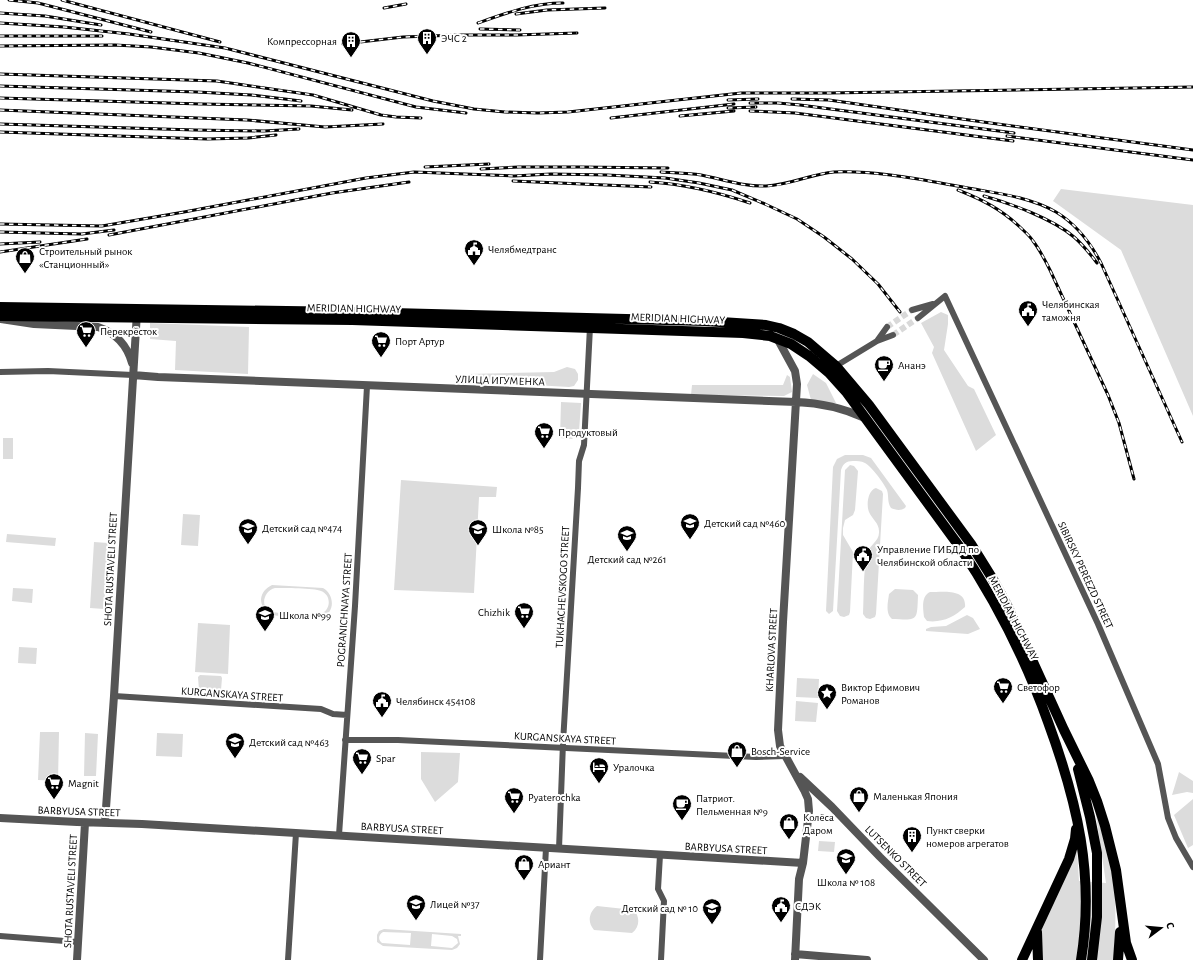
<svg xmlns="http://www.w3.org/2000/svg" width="1193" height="960" viewBox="0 0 1193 960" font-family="'Alegreya Sans',sans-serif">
	<rect width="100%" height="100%" fill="#fff"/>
	<path fill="#dcdcdc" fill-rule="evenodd" d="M1061,189L1193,205V416L1121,250L1053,201Z
		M941,312L948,315V324L944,350L968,386L974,389L996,435L976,451L932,353L934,347L921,323Z
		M150,323L249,327L248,374L175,370L176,341L150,339Z
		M567,367L575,369L578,374V380L574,386L569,387L468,381V374L554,372Z
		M813,374L826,383L836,403L832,404L811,400L807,385Z
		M787,375L790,377L792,392L784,396L691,395L692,385H783Z
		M561,402L581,403L579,432L572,439L560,438Z
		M3,438H13V459H3Z
		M845,455H863L871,458L906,506L905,508C901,511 895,510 891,508C887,502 889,496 887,490C884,483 871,466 865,463C861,461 857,461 853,461C846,461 843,464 841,470L833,611L829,614L826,611L833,467L837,459Z
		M850,465L854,466L858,471L855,510L853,515L845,520L843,528V535L853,552L850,612L849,615L844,617L840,616L837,611L845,470Z
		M401,480L497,487L496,497H479L474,593L394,590Z
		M876,488L882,491L883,494L876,614L875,617L870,619L866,618L863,614C864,594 863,574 867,555C868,545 880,542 879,531C879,523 872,519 869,512C866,505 868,490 876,488Z
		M183,514L200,515L198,546L181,545Z
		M7,534L56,538L55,546L6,542Z
		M94,542L108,543L104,609L90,608Z
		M272,585L323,588C334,594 336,612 322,617C316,619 275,617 270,614C264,611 261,605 261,599C262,592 266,588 272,585ZM275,588C284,588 314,588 321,591C332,595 331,611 320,614C313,616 305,614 298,614C290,613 281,614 273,612C259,609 263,591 275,588Z
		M13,588L33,589L32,603L12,601Z
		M895,589L913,590L918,595C917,622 918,620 892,619C885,613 888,602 889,594Z
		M930,592C942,592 967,588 965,607C954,617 942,623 927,621L924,617C923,609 921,596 930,592Z
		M967,615L973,618L980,629L968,634L926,631V629L931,627L946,626Z
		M198,623L230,625L228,674L195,672Z
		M19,647L37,648L36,664L18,663Z
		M200,675L221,676L222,678L221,690L219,691L199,690L198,677Z
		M797,678L819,679L818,698L796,697Z
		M796,701L818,703L816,722L795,721Z
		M40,732H59L58,781L38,780Z
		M85,733L98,734L96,776H84Z
		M157,733L183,734L182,757L156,756Z
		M421,752L460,753L458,782L435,802L421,779Z
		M1179,772L1193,781V793L1187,792L1172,795Z
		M1193,799V845L1188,848L1174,815Z
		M1095,809C1103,836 1112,864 1115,893C1116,915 1115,938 1114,960H1043L1041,933L1042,927L1077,850L1079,881L1106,883Z
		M819,841L835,842L834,852L818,851Z
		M597,906L634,910C640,917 640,927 632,933L594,930C587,922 589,912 597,906Z
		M384,929L461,934V936H458L460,944L457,948L452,950L383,946L377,942V935L379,931ZM383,932L411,933L410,945L382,943C378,940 378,935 383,932ZM432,934L452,936L457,939L458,943L452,948L431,946Z"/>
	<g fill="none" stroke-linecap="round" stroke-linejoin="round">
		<path stroke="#d9d9d9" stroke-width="6" stroke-dasharray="6 3" stroke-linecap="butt" d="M887,327L912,310
			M893,335L918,318"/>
		<path stroke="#555" stroke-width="6" d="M912,310L933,304
			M918,318L945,296L1098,624L1158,764L1168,818L1176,838L1193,867
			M877,341L887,327
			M836,366L877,341L893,335
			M0,372L48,371L133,375
			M114,696L321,709L333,714L347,715
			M345,740H398L756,757L785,756
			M339,835L355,606L367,386
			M559,849L563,743L578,488L579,461L584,445L590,327
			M660,855L658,889L664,901L661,960
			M0,936L78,942
			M288,960L296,833
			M540,960L546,848"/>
		<path stroke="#555" stroke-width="8" d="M1,319L34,324L98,327C116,333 127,345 132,363
			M777,338L795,371L797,384L783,622L778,730L780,746L804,790L808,799L809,811L803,863L799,879L795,960
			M133,375L158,377L796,402C821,403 843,408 865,418
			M800,777L832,807L880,857L984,960
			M0,818L77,822L142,824L803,863
			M105,822L114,696L137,312
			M795,954L867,960
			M77,960L85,823"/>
		<path stroke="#000" stroke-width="10" d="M0,307L353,312L705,321L766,325L779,328L794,334L808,342L836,366L869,405L971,544L994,581L1008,607L1064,730L1089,781L1097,801L1105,826L1116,870L1126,943L1132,960
			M0,316L352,320L743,333L770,336L791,344L809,356L829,373L847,393L959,546C996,601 1026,660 1048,722C1077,801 1095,875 1081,960
			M1078,769L1090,817L1097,853V917L1092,960
			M1037,932L1038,960
			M1022,960L1069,859L1075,839L1076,829
			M1118,960L1120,932"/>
		<g stroke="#000" stroke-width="3">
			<path id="rail" d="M9,0L38,3L151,32
				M62,0L220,42
				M384,8L406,4
				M0,13L45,16L101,25
				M516,14L547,10L605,8
				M0,23L64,27L129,34L225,48L433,101L474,109L505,112L538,113L568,112L741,93H828L1193,87
				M478,23C506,13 533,3 563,3
				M480,29L520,30
				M0,36H102
				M343,44L403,37L457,35H516L577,33
				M0,46L115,45L151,47L199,53L248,63L416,107L466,113
				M0,74L217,81L313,95L381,115L396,117L421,118
				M0,86L197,92L251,95L301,101
				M0,98L201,104L311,106L352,110
				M792,99L829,100L983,122L1193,150
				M728,100L758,99
				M750,103H778L800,105L1014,133
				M728,108L756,107
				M0,110L247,120L325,127L383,124
				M750,111L795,113L1013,141
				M680,116L734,111
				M611,118L734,104
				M0,124L195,130L264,131L299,129
				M0,132L207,139L248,138L276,135
				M1007,136L1193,160
				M425,167L489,164
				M481,169L519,167H579L668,168
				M661,172C675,173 688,173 701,175C722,179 744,187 766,186C790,185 811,174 834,172C874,170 923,180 963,187C994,193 1028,196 1056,212C1076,224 1090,242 1101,263L1182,442
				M513,181L651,187
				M650,182C684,184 717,192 750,203
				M958,190C983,200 1001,209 1021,228C1025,232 1030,236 1033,241C1040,250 1045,260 1050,270L1108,395L1119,423L1134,479
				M984,196C1012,204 1053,219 1074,237C1082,244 1091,255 1097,263
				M0,224L102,226L184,212L366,178L414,172L514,176L551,174L607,175L665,178L699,183L732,190L765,204L797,219L824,237L852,259L878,284L900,312
				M0,232L82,234L114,230
				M109,235L332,193L409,182
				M0,244L40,242
				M0,252L87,239"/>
		</g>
		<use href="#rail" stroke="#fff" stroke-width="1.5" stroke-dasharray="4.5" stroke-linecap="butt"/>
	</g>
	<defs>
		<g id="building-pin" transform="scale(1)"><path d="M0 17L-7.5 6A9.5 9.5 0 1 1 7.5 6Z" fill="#000" stroke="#fff"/><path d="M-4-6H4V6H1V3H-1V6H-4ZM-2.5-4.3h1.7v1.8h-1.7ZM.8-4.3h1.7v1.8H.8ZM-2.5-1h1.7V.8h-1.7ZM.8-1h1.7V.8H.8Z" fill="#fff"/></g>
		<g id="civic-pin" transform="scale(1)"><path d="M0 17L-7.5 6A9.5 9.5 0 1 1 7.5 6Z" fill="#000" stroke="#fff"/><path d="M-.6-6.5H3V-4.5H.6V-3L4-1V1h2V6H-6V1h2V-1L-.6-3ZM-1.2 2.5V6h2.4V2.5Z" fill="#fff"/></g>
		<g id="shop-pin" transform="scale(1)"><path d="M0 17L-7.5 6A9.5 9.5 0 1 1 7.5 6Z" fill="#000" stroke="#fff"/><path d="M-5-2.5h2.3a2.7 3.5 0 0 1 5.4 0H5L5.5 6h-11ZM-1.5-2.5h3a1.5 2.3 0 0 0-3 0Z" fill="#fff"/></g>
		<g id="supermarket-pin" transform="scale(1)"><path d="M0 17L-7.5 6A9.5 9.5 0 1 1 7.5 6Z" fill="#000" stroke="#fff"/><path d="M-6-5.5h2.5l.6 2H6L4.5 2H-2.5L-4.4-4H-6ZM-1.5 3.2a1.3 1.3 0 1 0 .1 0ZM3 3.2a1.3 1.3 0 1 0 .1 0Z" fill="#fff"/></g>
		<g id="cafe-pin" transform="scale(1)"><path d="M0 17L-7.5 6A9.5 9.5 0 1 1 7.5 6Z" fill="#000" stroke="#fff"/><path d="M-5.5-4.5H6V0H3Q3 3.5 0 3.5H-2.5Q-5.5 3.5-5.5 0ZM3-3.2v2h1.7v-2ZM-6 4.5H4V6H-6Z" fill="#fff"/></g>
		<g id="school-pin" transform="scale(1)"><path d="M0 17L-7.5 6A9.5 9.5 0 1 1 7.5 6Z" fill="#000" stroke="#fff"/><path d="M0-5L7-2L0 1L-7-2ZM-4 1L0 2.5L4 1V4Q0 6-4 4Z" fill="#fff"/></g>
		<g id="sight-pin" transform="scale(1)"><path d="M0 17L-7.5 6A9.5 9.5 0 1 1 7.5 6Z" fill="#000" stroke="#fff"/><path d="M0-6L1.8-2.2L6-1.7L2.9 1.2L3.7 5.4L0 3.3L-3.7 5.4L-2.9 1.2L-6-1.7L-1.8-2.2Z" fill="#fff"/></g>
		<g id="hotel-pin" transform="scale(1)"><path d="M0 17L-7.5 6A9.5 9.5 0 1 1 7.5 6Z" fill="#000" stroke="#fff"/><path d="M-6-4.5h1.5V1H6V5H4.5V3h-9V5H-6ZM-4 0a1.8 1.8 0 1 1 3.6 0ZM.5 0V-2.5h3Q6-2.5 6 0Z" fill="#fff"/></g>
	</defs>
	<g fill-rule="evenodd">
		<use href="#building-pin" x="427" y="38"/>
		<use href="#building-pin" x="351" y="41"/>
		<use href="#civic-pin" x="474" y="249"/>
		<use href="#shop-pin" x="25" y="257"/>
		<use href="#civic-pin" x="1028" y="310"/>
		<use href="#supermarket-pin" x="86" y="331"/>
		<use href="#supermarket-pin" x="381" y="341"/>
		<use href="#cafe-pin" x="884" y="365"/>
		<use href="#supermarket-pin" x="544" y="432"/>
		<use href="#school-pin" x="690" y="523"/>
		<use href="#school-pin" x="248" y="528"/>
		<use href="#school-pin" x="478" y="529"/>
		<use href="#school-pin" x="627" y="535"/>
		<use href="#civic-pin" x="863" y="555"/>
		<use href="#supermarket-pin" x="524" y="612"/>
		<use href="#school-pin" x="265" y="615"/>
		<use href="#supermarket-pin" x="1003" y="687"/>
		<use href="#sight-pin" x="827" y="693"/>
		<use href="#civic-pin" x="382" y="701"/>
		<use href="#school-pin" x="235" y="742"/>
		<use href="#shop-pin" x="737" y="751"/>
		<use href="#supermarket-pin" x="362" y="758"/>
		<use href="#hotel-pin" x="599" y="767"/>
		<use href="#supermarket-pin" x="54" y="783"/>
		<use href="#shop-pin" x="859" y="796"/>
		<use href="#supermarket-pin" x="514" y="797"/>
		<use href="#cafe-pin" x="682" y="804"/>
		<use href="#shop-pin" x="789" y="823"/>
		<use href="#building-pin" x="912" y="836"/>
		<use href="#school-pin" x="846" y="858"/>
		<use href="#shop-pin" x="524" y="864"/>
		<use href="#school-pin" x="416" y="904"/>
		<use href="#civic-pin" x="781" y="906"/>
		<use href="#school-pin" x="712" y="908"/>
	</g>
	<g text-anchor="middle" stroke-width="4" stroke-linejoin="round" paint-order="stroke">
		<g font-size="11" fill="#000" stroke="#fff" text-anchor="start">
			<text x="441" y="42">ЭЧС 2</text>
			<text x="337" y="45" text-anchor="end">Компрессорная</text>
			<text x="488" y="253">Челябмедтранс</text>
			<text x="39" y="255">Строительный рынок<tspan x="39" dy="13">«Станционный»</tspan></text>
			<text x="1042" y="308">Челябинская<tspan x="1042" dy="13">таможня</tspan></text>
			<text x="100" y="335">Перекрёсток</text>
			<text x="395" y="345">Порт Артур</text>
			<text x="898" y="369">Ананэ</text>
			<text x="558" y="436">Продуктовый</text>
			<text x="704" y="527">Детский сад №460</text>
			<text x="262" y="532">Детский сад №474</text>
			<text x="492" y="533">Школа №85</text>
			<text x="877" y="553">Управление ГИБДД по<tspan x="877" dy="13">Челябинской области</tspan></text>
			<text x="627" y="563" text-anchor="middle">Детский сад №261</text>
			<text x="510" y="616" text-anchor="end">Chizhik</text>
			<text x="279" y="619">Школа №99</text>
			<text x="841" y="691">Виктор Ефимович<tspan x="841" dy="13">Романов</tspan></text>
			<text x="1017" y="691">Светофор</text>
			<text x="396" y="705">Челябинск 454108</text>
			<text x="249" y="746">Детский сад №463</text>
			<text x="751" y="755">Bosch-Service</text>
			<text x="376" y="762">Spar</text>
			<text x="613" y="771">Уралочка</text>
			<text x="68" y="787">Magnit</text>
			<text x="873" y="800">Маленькая Япония</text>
			<text x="528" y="801">Pyaterochka</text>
			<text x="696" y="802">Патриот.<tspan x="696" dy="13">Пельменная №9</tspan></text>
			<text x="803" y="821">Колёса<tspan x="803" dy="13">Даром</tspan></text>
			<text x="926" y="834">Пункт сверки<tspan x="926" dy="13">номеров агрегатов</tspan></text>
			<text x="538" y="868">Ариант</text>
			<text x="846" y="886" text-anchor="middle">Школа № 108</text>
			<text x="430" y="908">Лицей №37</text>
			<text x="795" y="910">СДЭК</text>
			<text x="698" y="912" text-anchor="end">Детский сад № 10</text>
		</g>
		<g font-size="11" fill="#000" stroke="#fff">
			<text transform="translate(354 308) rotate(1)" y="4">MERIDIAN HIGHWAY</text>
			<text transform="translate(678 318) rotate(2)" y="4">MERIDIAN HIGHWAY</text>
			<text transform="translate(500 380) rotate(2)" y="4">УЛИЦА ИГУМЕНКА</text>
			<text transform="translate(110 569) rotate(-87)" y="4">SHOTA RUSTAVELI STREET</text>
			<text transform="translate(1086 575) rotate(65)" y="4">SIBIRSKY PEREEZD STREET</text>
			<text transform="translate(562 587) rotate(-87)" y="4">TUKHACHEVSKOGO STREET</text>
			<text transform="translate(344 610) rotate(-86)" y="4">POGRANICHNAYA STREET</text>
			<text transform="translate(1014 618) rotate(62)" y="4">MERIDIAN HIGHWAY</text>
			<text transform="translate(771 650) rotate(-87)" y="4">KHARLOVA STREET</text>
			<text transform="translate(232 694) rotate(4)" y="4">KURGANSKAYA STREET</text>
			<text transform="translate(565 738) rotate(3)" y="4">KURGANSKAYA STREET</text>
			<text transform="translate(79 811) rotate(2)" y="4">BARBYUSA STREET</text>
			<text transform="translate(402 828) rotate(3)" y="4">BARBYUSA STREET</text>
			<text transform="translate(726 848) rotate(3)" y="4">BARBYUSA STREET</text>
			<text transform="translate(896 856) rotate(45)" y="4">LUTSENKO STREET</text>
			<text transform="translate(70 891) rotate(-87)" y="4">SHOTA RUSTAVELI STREET</text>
		</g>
	</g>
	<g transform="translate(1161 928) rotate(74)" stroke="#ffffff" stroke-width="3" paint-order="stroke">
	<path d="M0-3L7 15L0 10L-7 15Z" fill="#000000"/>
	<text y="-6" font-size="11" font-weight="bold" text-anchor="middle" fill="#000000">С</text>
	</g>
</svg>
